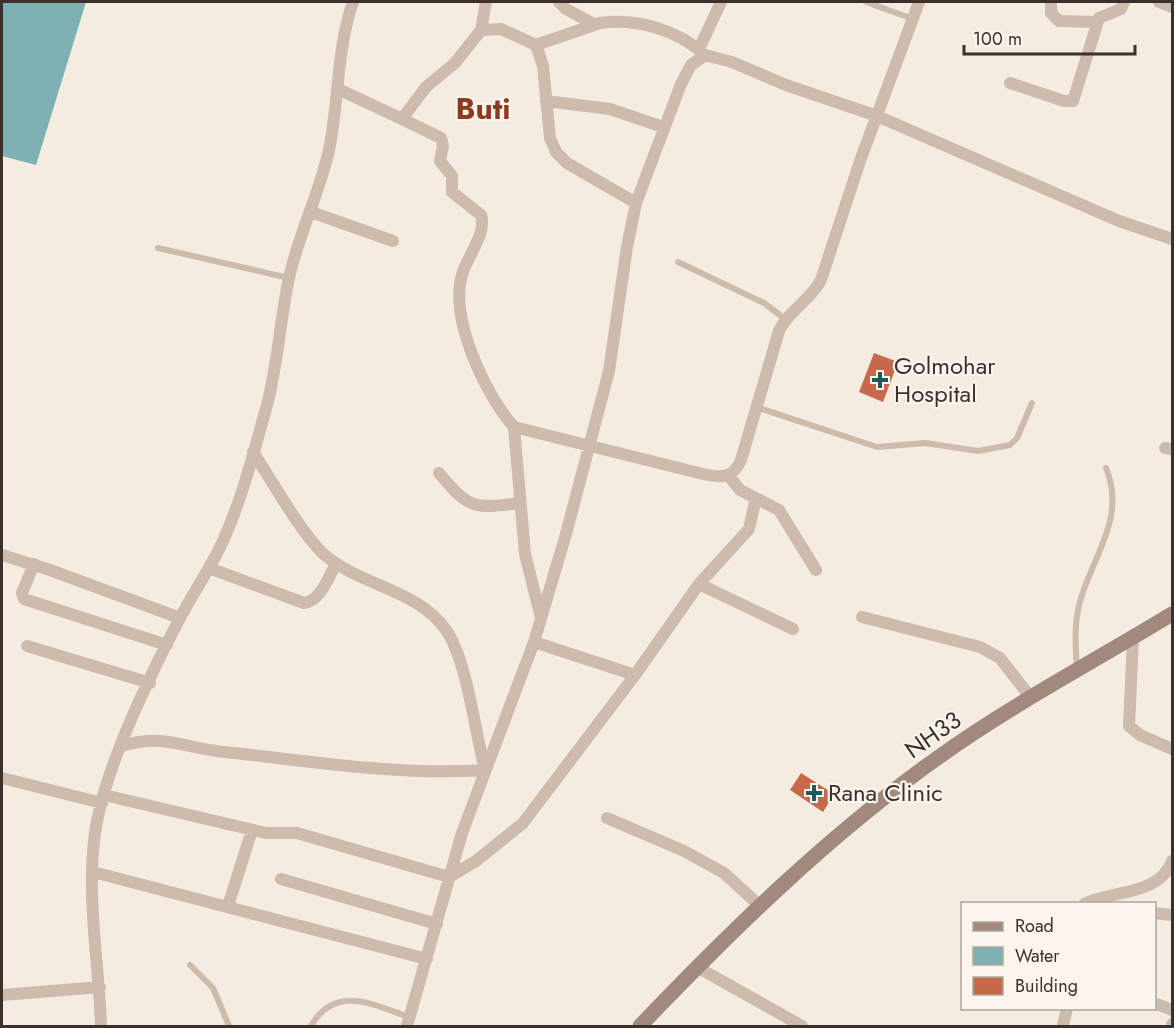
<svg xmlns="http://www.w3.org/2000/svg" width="1174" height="1028" viewBox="0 0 1174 1028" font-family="Jost,sans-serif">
	<rect width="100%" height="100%" fill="#f4ebe1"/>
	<path fill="#7fb0b2" d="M2,2H86L36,165L2,156Z"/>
	<path fill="#c8694b" d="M874,353L898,362L883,402L859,392Z
		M801,773L834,794L823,812L790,790Z"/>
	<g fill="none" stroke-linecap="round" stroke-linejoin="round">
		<path stroke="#cdbbac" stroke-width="6" d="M866,2L913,19
			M158,248L289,278
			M678,262L764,303L785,319
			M756,407L877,447L925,443L978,451L1010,445L1017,438L1032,403
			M1077,667C1075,643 1074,621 1081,598C1095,553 1126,516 1106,468
			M190,965L213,988L229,1026
			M311,1026C335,984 372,1004 409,1017"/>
		<path stroke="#cdbbac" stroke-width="12" d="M559,2L566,9L594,24
			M1051,2V13L1059,21L1097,22
			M1159,2L1172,7
			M481,30L486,2
			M536,45L543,66L550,138L556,152L567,163L636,203
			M699,49L721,2
			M1010,83L1064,101H1073L1099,18L1121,9L1124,2
			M338,89L402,119L426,87L455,63L481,30L501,29L536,45L600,23C637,18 678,30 705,55
			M546,101L610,109L663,127
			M402,119L441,138L443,146L440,161L452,176V192L481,215C487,234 467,256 462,275C449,318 486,396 514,427L703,474C721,478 733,479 741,460L779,331C789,310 810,301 821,280L860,161L919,2
			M311,212L393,241
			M514,427L525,554L541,618
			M1165,448L1172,449
			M439,473C469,509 473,509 520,503
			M729,476L740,490L779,510L816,570
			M2,555L50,570L180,618
			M34,564L22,593L24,599L167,645
			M209,568L304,603C321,601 328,577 336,564
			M699,584L793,629
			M862,617L980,647L1000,658L1031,698
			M1133,638L1129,726L1140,735L1172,749
			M534,642L635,675
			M27,646L150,683
			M121,746C168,733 181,748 225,752C311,761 398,776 485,770C475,732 467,660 446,630C418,590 362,586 326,556C303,537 271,479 253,452
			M2,778L102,803
			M104,795L266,833H297L449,877L476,861L523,823L635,675L699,584L749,529L756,498
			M607,818L684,851L724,873L760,906
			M93,872L427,959
			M281,879L437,924
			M1084,904C1113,890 1159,896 1172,861
			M228,906L252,830
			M1154,913L1172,915
			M697,967L802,1026
			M2,995L100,987
			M1154,1003L1172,1010
			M101,1026C99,963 86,896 95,833C104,769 149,677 180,618C193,593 210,569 222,543C242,500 254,451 267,405C278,363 280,320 289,278C299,232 321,191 330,145C339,97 337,48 353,2
			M407,1026L462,833L534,642L566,534L609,371L627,247L636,203L681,84L691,65L705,55L732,62L786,85L877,116L1119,221L1172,239
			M1063,1026L1067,1008
			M1172,1026V1024"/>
		<path stroke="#a18a7d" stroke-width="15" d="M640,1026C732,930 828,836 936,759C1011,705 1093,662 1172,614"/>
	</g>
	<g fill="#1f5a5e" stroke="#fbf5ee" stroke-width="2">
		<path d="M877 371h6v6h6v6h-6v6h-6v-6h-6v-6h6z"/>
		<path d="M811 784h6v6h6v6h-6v6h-6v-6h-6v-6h6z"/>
	</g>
	<g text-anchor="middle" stroke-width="4.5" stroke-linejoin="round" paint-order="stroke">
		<g font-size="24" fill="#3b302b" stroke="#fbf5ee" text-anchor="start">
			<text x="894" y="374">Golmohar<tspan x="894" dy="28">Hospital</tspan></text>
			<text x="828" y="801">Rana Clinic</text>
		</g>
		<g font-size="24" fill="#3b302b" stroke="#fbf5ee">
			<text transform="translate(933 735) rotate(-35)" y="8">NH33</text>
		</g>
		<g font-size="30" font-weight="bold" fill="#8c3b22" stroke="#fbf5ee">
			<text x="483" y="119">Buti</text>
		</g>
	</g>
	<rect width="1174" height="1028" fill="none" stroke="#3b302b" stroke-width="6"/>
	<rect x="961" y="902" width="195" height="108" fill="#fbf5ee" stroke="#aea6a0" stroke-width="1.5"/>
	<rect x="973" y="922" width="30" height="9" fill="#a18a7d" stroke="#aea6a0" stroke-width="1.5"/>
	<text x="1015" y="932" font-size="18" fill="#3b302b">Road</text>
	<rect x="973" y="947" width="30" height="18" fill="#7fb0b2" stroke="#aea6a0" stroke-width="1.5"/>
	<text x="1015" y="962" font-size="18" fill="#3b302b">Water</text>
	<rect x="973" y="977" width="30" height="18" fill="#c8694b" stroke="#aea6a0" stroke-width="1.5"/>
	<text x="1015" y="992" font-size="18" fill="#3b302b">Building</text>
	<path d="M964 45v9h171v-9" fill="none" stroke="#3b302b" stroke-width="3"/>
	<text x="973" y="45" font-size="18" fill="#3b302b" stroke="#fbf5ee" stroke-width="4.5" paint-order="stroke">100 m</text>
</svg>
